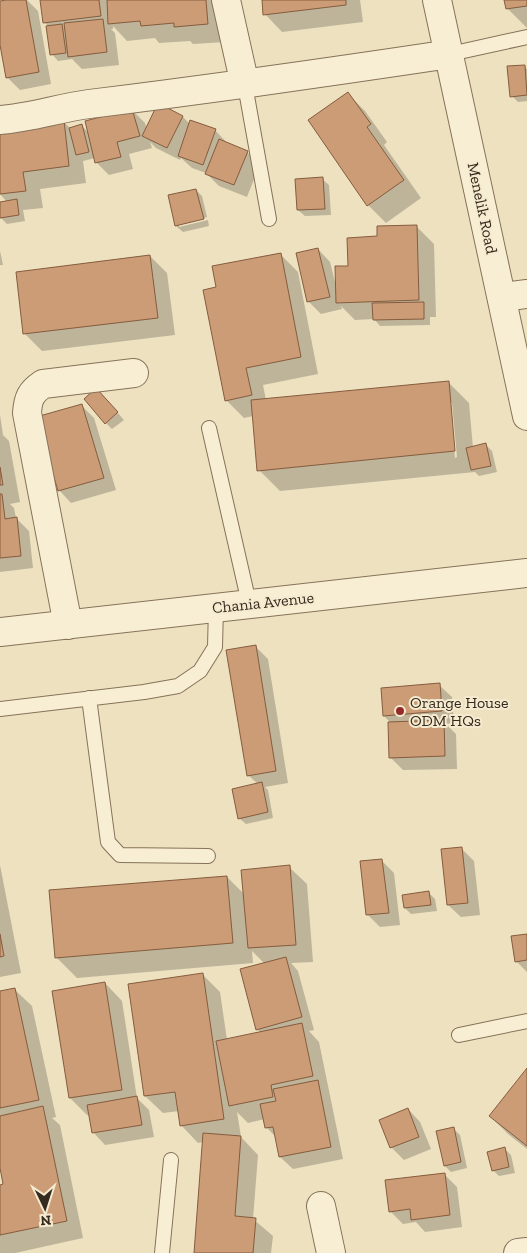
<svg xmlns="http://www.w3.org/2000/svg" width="527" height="1253" viewBox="0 0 527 1253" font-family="'Zilla Slab',serif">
	<rect width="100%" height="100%" fill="#ede1c0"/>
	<path fill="#0003" fill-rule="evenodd" d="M14,0H27L38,11L51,84L20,90L7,77L0,37V2Z
		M41,0H221L225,42L193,44L190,41L159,43L155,38L127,41L113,26V29H111L115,33L119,65L82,69L72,59L58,61L52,54L48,26L44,22Z
		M263,0H360L363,22L282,32L265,14Z
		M506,0H527V28L507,8Z
		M524,66L527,69V101L518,102L512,96Z
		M348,94L365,111L387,142L384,145L421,198L386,223L368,205L310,120Z
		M159,105L183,117L190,124L215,130L227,143L247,152L260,164L247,197L219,186L206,173L192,168L181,158L180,160L156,148L150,142L152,148L129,154L133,169L109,175L96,162L95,158L83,161L86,183L40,189L43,208L23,210L25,221L7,224L0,217V203L7,202L0,194V129L63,121L71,129L82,126L89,133L132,110L145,123L147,130Z
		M322,179L329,185L331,215L305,216L298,210Z
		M196,190L202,196L207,217L179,224V227L208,220L209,226L183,232L176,226L169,196Z
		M416,226L434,244L436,317H430V325L380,326L374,319L355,320L341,306L342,309L321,314L308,301L318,249L330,262L335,282L336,281L378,238Z
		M0,251L3,265H0Z
		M280,254L298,272L318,374L263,385L266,400L448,382L469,403L473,448L486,445L492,451L497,472L479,476L475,472L280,491L259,470L253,416L244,418L226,400L218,288ZM450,403H452L457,457L455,458Z
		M150,256L167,273L175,335L42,351L24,333Z
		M103,396L124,420L112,429L106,423Z
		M81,405L94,418L116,490L71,503L59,490Z
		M0,415L3,435L9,441L20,502L10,504L14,508L16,518L29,531L33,568L0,572Z
		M255,646L268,659L288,783L265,787L268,790L273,818L246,824L239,818L258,784L248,775Z
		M439,685L452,697L454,723L446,724L456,734L457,769L403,770L391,758V723L384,716Z
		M461,848L474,861L480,915L461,917L448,905Z
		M381,860L394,873L400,925L380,927L368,915Z
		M0,865L21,973L0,977Z
		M289,867L307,884L313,962L291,963L298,971L314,1030L309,1031L319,1042L343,1159L293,1169L280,1157L276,1137L267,1128L265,1119L248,1123L237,1112L241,1137L258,1155L253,1219L273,1236L271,1253H195L203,1142L198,1143L181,1125L179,1111L163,1113L145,1096L202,974L220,992L227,1040L261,1033L257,1029L265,964L252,951L253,963L77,978L56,957L227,877L244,894Z
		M429,893L435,899L437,911L411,914L405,908Z
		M527,935V972L516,961Z
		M105,983L122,1001L137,1098L149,1110L154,1137L105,1145L93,1132L90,1115H87L70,1098Z
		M14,989L32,1006L56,1117L52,1118L60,1125L83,1238L15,1253H0V1186L5,1185L0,1162V992Z
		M527,1070V1149L508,1134L490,1116Z
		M408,1109L420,1122L431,1149L404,1160L391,1147Z
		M454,1129L460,1135L467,1168L451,1172L445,1166Z
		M505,1149L511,1155L515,1173L499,1176L493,1170Z
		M444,1174L457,1187L462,1227L425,1232L416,1222L403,1224L390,1211Z"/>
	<path fill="#cc9c76" stroke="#855c3e" d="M6,0H26L39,72L6,78L0,45V1Z
		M40,0H99L101,16L43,23Z
		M107,0H206L208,24L174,27V23L141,26L140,21L108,24Z
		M262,0H346V5L263,15Z
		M504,0H527V6L506,9Z
		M103,19L107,52L68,57L64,23Z
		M62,24L66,53L50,55L46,26Z
		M525,65L527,95L510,97L507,66Z
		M348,92L371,124L367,127L404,180L367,206L308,120Z
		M158,103L183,116L167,148L142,136Z
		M132,109L140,136L117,142L121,157L95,163L85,121Z
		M64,120L69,166L23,172L26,191L0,194V128Z
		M190,120L216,129L203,165L178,156Z
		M82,124L89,152L76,155L69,128Z
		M219,139L248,151L234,185L205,174Z
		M323,177L325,209L297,210L295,179Z
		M196,189L204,219L175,226L168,195Z
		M17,199L19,215L0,218V202Z
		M417,225L419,300L336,303L335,266H348L347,238L377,236V226Z
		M318,248L330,297L307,302L296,253Z
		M281,253L301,357L246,368L252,395L225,401L203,290L216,287L212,266Z
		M150,255L158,318L23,334L16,272Z
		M424,302V319L373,320L372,303Z
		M449,381L455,451L257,471L251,400Z
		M96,388L118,412L105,424L84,399Z
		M82,404L104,478L58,491L36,417Z
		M486,443L491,466L471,470L466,448Z
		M0,467L3,485H0Z
		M0,494H2L5,519L17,517L21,556L0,558Z
		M256,645L276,771L247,776L226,650Z
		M440,683L442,711L383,716L381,688Z
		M444,720L445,756L389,758L388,722Z
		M262,782L268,812L238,819L232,789Z
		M462,847L468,903L447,905L441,849Z
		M382,859L389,913L366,915L360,861Z
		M290,865L296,945L248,948L241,870Z
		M227,876L233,943L55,958L49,890Z
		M429,891L431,905L404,908L402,895Z
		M0,934L4,956L0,957Z
		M527,934V960L515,962L511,936Z
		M286,957L302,1017L256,1030L240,969Z
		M203,973L224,1119L180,1126L175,1092L144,1096L128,984Z
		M105,982L122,1090L69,1098L52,991Z
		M15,988L39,1100L0,1108V991Z
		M302,1023L313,1076L271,1085L273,1097L229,1106L216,1041Z
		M527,1068V1146L489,1116Z
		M318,1080L331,1147L279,1157L273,1127L265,1128L260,1104L276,1101L273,1089Z
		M137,1096L142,1125L92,1133L87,1105Z
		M43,1106L67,1221L0,1235V1185L3,1184L0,1168V1116Z
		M408,1108L419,1137L390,1148L379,1120Z
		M454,1127L461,1162L444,1166L436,1131Z
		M203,1133L241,1136L235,1216L256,1218L253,1253H194Z
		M505,1147L509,1167L492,1171L487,1152Z
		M445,1173L450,1215L411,1220L410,1209L389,1212L385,1180Z"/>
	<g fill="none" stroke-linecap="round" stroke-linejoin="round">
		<g stroke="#867258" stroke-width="16">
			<path id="lane" d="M450,54L527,37
				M245,85L269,219
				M209,428L249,603
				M89,698L108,842L120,855L208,856
				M0,709L144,692L178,686L200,671L215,647L216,607
				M459,1035L527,1021
				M162,1253L171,1160"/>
		</g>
		<g stroke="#867258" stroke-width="30">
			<path id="street" d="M226,0L245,85
				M437,0L527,416
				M0,120C30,118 59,108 89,104C210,89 330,72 450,54
				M502,297L527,294
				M68,625L27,413C28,398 31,392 43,384L134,373
				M0,632L527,573
				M321,1206L331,1253
				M518,1253L527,1252"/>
		</g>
		<use href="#lane" stroke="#f8eed3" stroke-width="14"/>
		<use href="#street" stroke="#f8eed3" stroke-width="28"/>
	</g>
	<circle fill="#952a28" stroke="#f5ebd0" stroke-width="2" cx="400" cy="711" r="5"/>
	<g text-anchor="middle" stroke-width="4" stroke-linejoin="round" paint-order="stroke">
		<g font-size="16" fill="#36291d" stroke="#f5ebd0">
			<text transform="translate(483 208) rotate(78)" y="6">Menelik Road</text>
			<text transform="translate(263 602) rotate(-6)" y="6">Chania Avenue</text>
		</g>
		<g font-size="16" fill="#36291d" stroke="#f5ebd0" text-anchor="start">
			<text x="410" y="708">Orange House<tspan x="410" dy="18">ODM HQs</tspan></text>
		</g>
	</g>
	<g transform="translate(45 1208) rotate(176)" stroke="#f5ebd0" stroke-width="4" paint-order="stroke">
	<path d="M0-4L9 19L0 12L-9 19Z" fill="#36291d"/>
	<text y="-8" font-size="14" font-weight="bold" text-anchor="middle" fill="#36291d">N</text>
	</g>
</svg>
